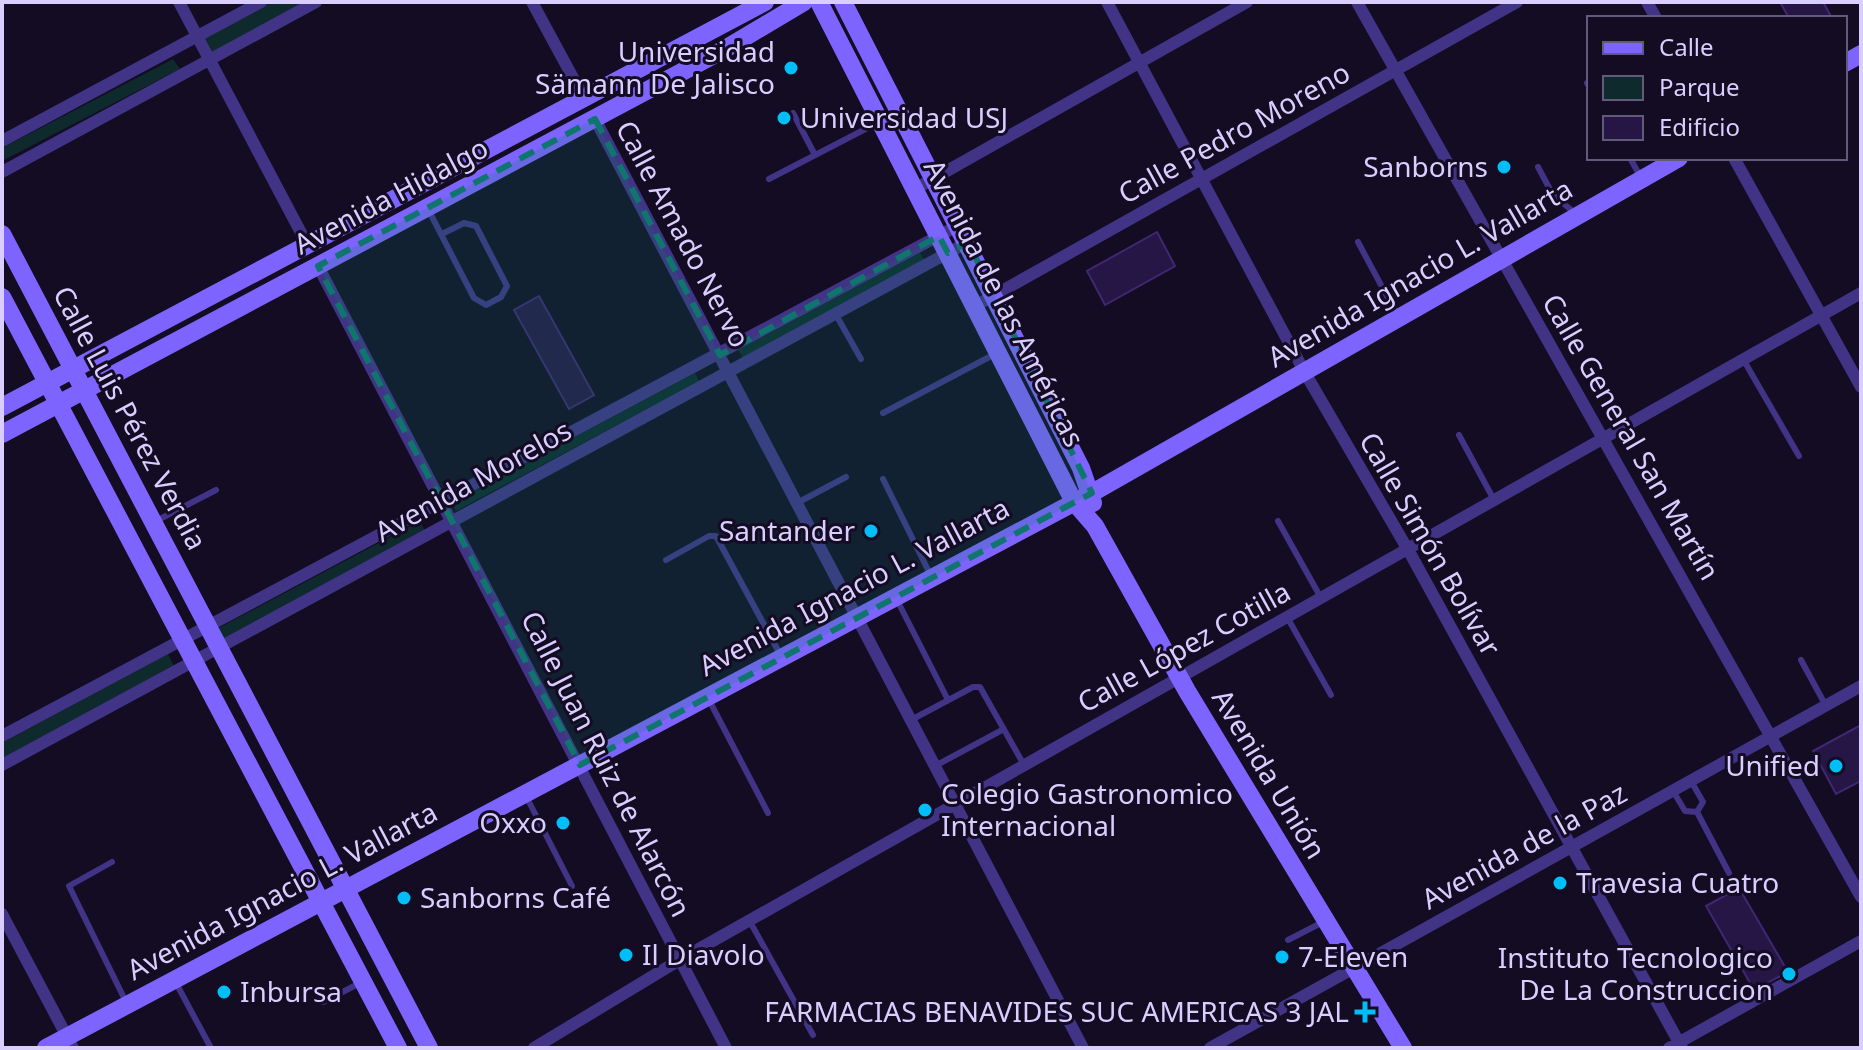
<svg xmlns="http://www.w3.org/2000/svg" width="1863" height="1050" viewBox="0 0 1863 1050" font-family="'Noto Sans',sans-serif">
	<rect width="100%" height="100%" fill="#130c23"/>
	<path fill="#0e2a2d" d="M268,2H306L212,52L204,36Z
		M173,59L180,69L2,161V148Z
		M920,253L925,261L743,358L738,350Z
		M695,373L699,381L456,511L452,503Z
		M420,521L425,531L221,640L215,630Z
		M168,654L175,668L2,760V743Z"/>
	<path fill="#261645" stroke="#402773" stroke-width="2" d="M1780,2H1823L1832,18H1789Z
		M1157,232L1175,266L1105,305L1087,271Z
		M539,296L594,395L569,409L514,310Z
		M1861,725V781L1836,794L1813,751Z
		M1739,888L1788,972L1754,990L1706,906Z"/>
	<g fill="none" stroke-linecap="round" stroke-linejoin="round">
		<path stroke="#413385" stroke-width="6" d="M1587,83L1589,86
			M793,113L815,155
			M1630,158L1640,176
			M1538,167L1553,195L1575,213
			M769,179L877,123
			M429,211L474,298L486,305L501,297L507,286L476,226L464,223L442,234
			M1358,242L1397,315
			M835,313L861,359
			M1743,359L1799,456
			M883,413L995,354
			M1459,435L1494,500
			M883,479L930,574
			M797,503L846,477
			M156,521L216,490
			M1278,521L1321,598
			M666,560L709,536H716L781,656
			M897,600L948,700
			M1287,617L1331,695
			M1801,660L1826,706
			M709,700L768,813
			M911,720L973,687H980L1024,765
			M935,766L1004,729
			M1673,791L1685,811L1697,812L1703,802L1691,781
			M526,796L572,886
			M1697,812L1729,873
			M112,862L69,886L126,1002
			M749,920L813,1035
			M1288,940L1325,921
			M176,983L211,1048
			M323,1002L362,982"/>
		<path stroke="#413385" stroke-width="12" d="M179,2L307,244
			M532,2L584,98
			M1107,2L1304,371L1411,555L1682,1048
			M1357,2L1861,897
			M1647,2L1656,18
			M595,119L1083,1048
			M2,141L261,2
			M1734,158L1861,387
			M2,172L316,2
			M915,189L1247,2
			M318,266L726,1048
			M975,306L1517,2
			M2,736L959,225
			M2,765L968,242
			M2,914L73,1048
			M534,1048L681,959L1861,293
			M1210,1048L1861,686
			M1669,1048L1861,941"/>
		<path stroke="#7d64ff" stroke-width="18" d="M819,2L1074,502L1095,526L1187,691L1403,1048
			M843,2L1081,468L1093,503
			M1845,63L1861,54
			M2,234L429,1048
			M2,297L398,1048
			M2,407L765,2
			M2,434L725,49L804,2
			M46,1048L1092,493L1679,158"/>
	</g>
	<path fill="#0f766e" fill-opacity="0.2" stroke="#0f766e" stroke-width="6" stroke-dasharray="16 10" stroke-linejoin="round" d="M595,119L720,355L939,236L948,253L968,242L1092,493L580,765L318,266Z"/>
	<g fill="#00bff8" stroke="#130c23" stroke-width="3">
		<circle cx="791" cy="68" r="8"/>
		<circle cx="784" cy="118" r="8"/>
		<circle cx="1504" cy="167" r="8"/>
		<circle cx="871" cy="531" r="8"/>
		<circle cx="1836" cy="766" r="8"/>
		<circle cx="925" cy="810" r="8"/>
		<circle cx="563" cy="823" r="8"/>
		<circle cx="1560" cy="883" r="8"/>
		<circle cx="404" cy="898" r="8"/>
		<circle cx="626" cy="955" r="8"/>
		<circle cx="1282" cy="957" r="8"/>
		<circle cx="1789" cy="974" r="8"/>
		<circle cx="224" cy="992" r="8"/>
		<path d="M1361 1000h8v8h8v8h-8v8h-8v-8h-8v-8h8z"/>
	</g>
	<g text-anchor="middle" stroke-width="6" stroke-linejoin="round" paint-order="stroke">
		<g font-size="28" fill="#dacdff" stroke="#130c23" text-anchor="end">
			<text x="775" y="62">Universidad<tspan x="775" dy="32">Sämann De Jalisco</tspan></text>
			<text x="800" y="128" text-anchor="start">Universidad USJ</text>
			<text x="1488" y="177">Sanborns</text>
			<text x="855" y="541">Santander</text>
			<text x="1820" y="776">Unified</text>
			<text x="941" y="804" text-anchor="start">Colegio Gastronomico<tspan x="941" dy="32">Internacional</tspan></text>
			<text x="547" y="833">Oxxo</text>
			<text x="1576" y="893" text-anchor="start">Travesia Cuatro</text>
			<text x="420" y="908" text-anchor="start">Sanborns Café</text>
			<text x="642" y="965" text-anchor="start">Il Diavolo</text>
			<text x="1298" y="967" text-anchor="start">7-Eleven</text>
			<text x="1773" y="968">Instituto Tecnologico<tspan x="1773" dy="32">De La Construccion</tspan></text>
			<text x="240" y="1002" text-anchor="start">Inbursa</text>
			<text x="1349" y="1022">FARMACIAS BENAVIDES SUC AMERICAS 3 JAL</text>
		</g>
		<g font-size="28" fill="#dacdff" stroke="#130c23">
			<text transform="translate(1234 133) rotate(-29)" y="10">Calle Pedro Moreno</text>
			<text transform="translate(391 196) rotate(-28)" y="10">Avenida Hidalgo</text>
			<text transform="translate(683 234) rotate(62)" y="10">Calle Amado Nervo</text>
			<text transform="translate(1420 273) rotate(-30)" y="10">Avenida Ignacio L. Vallarta</text>
			<text transform="translate(1004 303) rotate(63)" y="10">Avenida de las Américas</text>
			<text transform="translate(130 418) rotate(62)" y="10">Calle Luis Pérez Verdia</text>
			<text transform="translate(1631 437) rotate(60)" y="10">Calle General San Martín</text>
			<text transform="translate(473 481) rotate(-29)" y="10">Avenida Morelos</text>
			<text transform="translate(1430 544) rotate(60)" y="10">Calle Simón Bolívar</text>
			<text transform="translate(854 587) rotate(-28)" y="10">Avenida Ignacio L. Vallarta</text>
			<text transform="translate(1184 647) rotate(-29)" y="10">Calle López Cotilla</text>
			<text transform="translate(606 764) rotate(63)" y="10">Calle Juan Ruiz de Alarcón</text>
			<text transform="translate(1269 774) rotate(59)" y="10">Avenida Unión</text>
			<text transform="translate(1524 846) rotate(-29)" y="10">Avenida de la Paz</text>
			<text transform="translate(282 891) rotate(-28)" y="10">Avenida Ignacio L. Vallarta</text>
		</g>
	</g>
	<rect width="1863" height="1050" fill="none" stroke="#dacdff" stroke-width="8"/>
	<rect x="1587" y="16" width="260" height="144" fill="#130c23" stroke="#63597b" stroke-width="2"/>
	<rect x="1603" y="42" width="40" height="12" fill="#7d64ff" stroke="#63597b" stroke-width="2"/>
	<text x="1659" y="56" font-size="24" fill="#dacdff">Calle</text>
	<rect x="1603" y="76" width="40" height="24" fill="#0e2a2d" stroke="#63597b" stroke-width="2"/>
	<text x="1659" y="96" font-size="24" fill="#dacdff">Parque</text>
	<rect x="1603" y="116" width="40" height="24" fill="#261645" stroke="#63597b" stroke-width="2"/>
	<text x="1659" y="136" font-size="24" fill="#dacdff">Edificio</text>
</svg>
